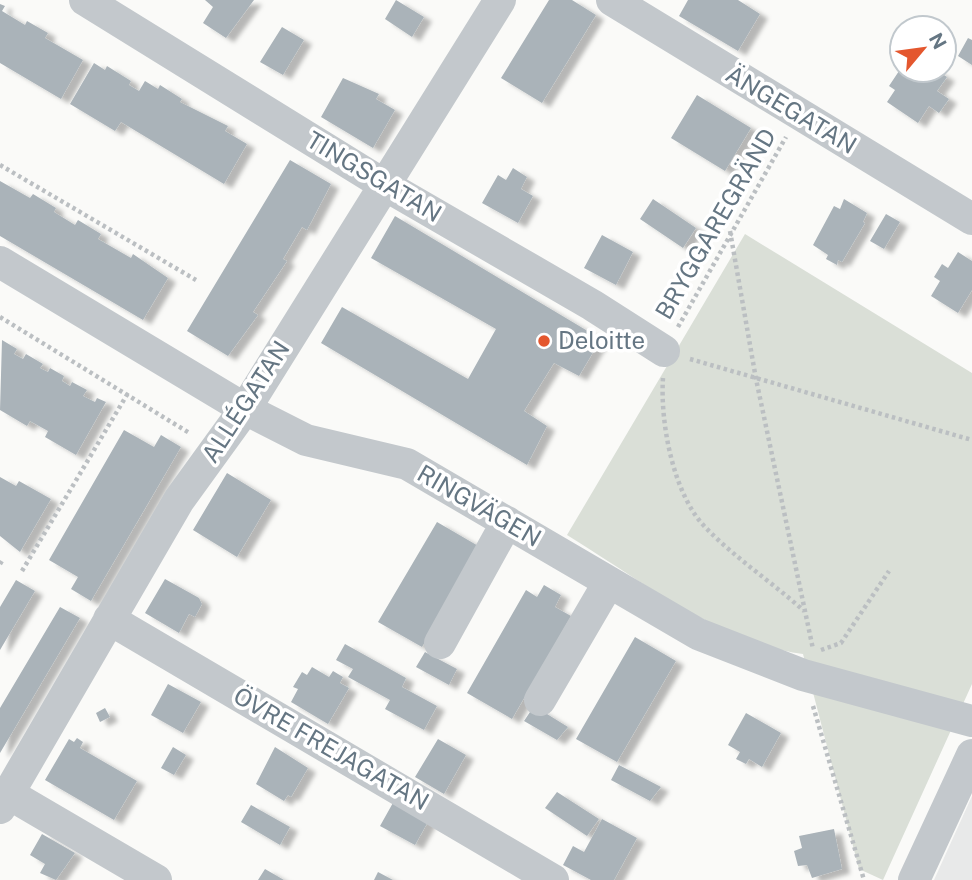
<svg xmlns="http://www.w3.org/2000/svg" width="972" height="880" viewBox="0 0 972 880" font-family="'Public Sans',sans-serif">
	<defs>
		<filter id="shadow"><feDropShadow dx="8" dy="4.5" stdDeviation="2" flood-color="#0004"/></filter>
	</defs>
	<rect width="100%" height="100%" fill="#fafaf8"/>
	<path fill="#e8e9e9" d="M972,796V880H934Z"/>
	<path fill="#dadfd7" d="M745,234L972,373V684L883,880L859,869L803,654C721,643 637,578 567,535Z"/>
	<path fill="#aab3b9" filter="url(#shadow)" d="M205,0H254L226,38L203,23L213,7Z
		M396,0L424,17L412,37L385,19Z
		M549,0H572L596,15L542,103L501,78Z
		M688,0H738L760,14L738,51L679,16Z
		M0,4L5,6L2,11L25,25L27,21L48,33L45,38L83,60L61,99L0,63Z
		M282,27L304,40L283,75L260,62Z
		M968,38L972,40V65L958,56Z
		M94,63L105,70L107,66L131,81L129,85L139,91L145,81L158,89L160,85L182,99L180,102L228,126L225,131L247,144L224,184L121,122L115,131L70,104Z
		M905,70H936L947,77L937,91L949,99L939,113L929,106L918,123L887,102L895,90L889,86L899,71L903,73Z
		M343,78L379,94L376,99L395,110L373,148L321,117Z
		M697,95L751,128L725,171L671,138Z
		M290,160L331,184L307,230L302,227L283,259L287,261L253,312L258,315L228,356L187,331Z
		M513,168L527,177L521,189L533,196L518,223L482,203L498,175L506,180Z
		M0,181L30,198L33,194L56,208L54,212L75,225L78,220L101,234L98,239L131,258L133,254L168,278L143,320L0,236Z
		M653,199L696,228L683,248L640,219Z
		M844,199L867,213L863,222L865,223L842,262L838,260L837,265L826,259L828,255L813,245L834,206L840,209Z
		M886,214L900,222L884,249L870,241Z
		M395,216L601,339L579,376L554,363L524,411L547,426L527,465L321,343L342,307L468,379L496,329L371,258Z
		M602,235L633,252L616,285L584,268Z
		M958,252L972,261V290L958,313L931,296L940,281L934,277L942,264L948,268Z
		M2,340L17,349L14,354L23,359L26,354L43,364L40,368L48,372L50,368L64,376L62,381L70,386L72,382L87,390L83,396L95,402L97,398L106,402L76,455L45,437L48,431L30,421L27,426L0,410Z
		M124,430L154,447L161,435L181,447L91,601L71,589L78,577L49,560Z
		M227,473L271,500L237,557L193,530Z
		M0,477L16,486L19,481L51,499L20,552L0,536Z
		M437,522L480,547L422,647L378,622Z
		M165,579L199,598L202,604L195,617L189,614L179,633L145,613Z
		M16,580L35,591L0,650V607Z
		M544,585L561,595L555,607L571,616L512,719L467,693L526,590L537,597Z
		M60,607L80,618L0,753V708Z
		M635,637L676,661L617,762L576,739Z
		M345,644L406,678L402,687L437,706L424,730L385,709L390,700L348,677L353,669L336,660Z
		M425,652L457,669L449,685L416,667Z
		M312,667L329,677L333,671L343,677L340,683L349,688L328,724L291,702L298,689L293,687L302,672L307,675Z
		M168,684L201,702L183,733L151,715Z
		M534,706L568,727L557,740L524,721Z
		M105,708L110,717L100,722L96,713Z
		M746,713L781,733L762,767L749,759L746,764L736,759L740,752L728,745Z
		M77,738L83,742L80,748L137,781L114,820L45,780L69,739L74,742Z
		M438,739L466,755L444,794L415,777Z
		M173,747L186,755L174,775L161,768Z
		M275,747L308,768L291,797L288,795L284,801L256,784Z
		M619,765L661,787L650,801L611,780Z
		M557,792L599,819L587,836L545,808Z
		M394,801L429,820L415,845L380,826Z
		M251,805L290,827L280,845L241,822Z
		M602,819L637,838L614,880H591L563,865L573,846L584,852Z
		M834,829L842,869L812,878L807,865L798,866L794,851L802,848L799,836Z
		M42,834L75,853L56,880L40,873L45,864L30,855Z
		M265,869L284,880H258Z
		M378,872L393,880H374Z"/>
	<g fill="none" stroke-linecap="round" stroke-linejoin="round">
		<path stroke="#bbbfc2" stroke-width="4.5" stroke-dasharray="3.5 3.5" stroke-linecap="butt" d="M0,165L196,280
			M730,231L756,379L813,649
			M0,317L191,434
			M678,327L786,137
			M690,359L972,440
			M663,378C660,422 673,495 706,528C735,558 773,583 804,611
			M0,564L3,559
			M22,571L128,393
			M821,650L841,643L889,571
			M813,706L864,880"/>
		<path stroke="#c3c8cc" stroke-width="32" d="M85,0L383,184L592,305L664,351
			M612,0L972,219
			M0,262L245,409L306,440L407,464L698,634L803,675L972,721
			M109,619L553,880
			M440,643L507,522
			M540,700L609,582
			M9,794L156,880
			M0,808L179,500L245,409L500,0
			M914,880L972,755"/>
	</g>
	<circle fill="#e4572e" stroke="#fff" stroke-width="2.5" cx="544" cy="341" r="7"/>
	<g text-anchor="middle" stroke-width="7" stroke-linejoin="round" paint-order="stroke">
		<g font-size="24" fill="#657683" stroke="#fff">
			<text transform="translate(791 110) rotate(31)" y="8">ÄNGEGATAN</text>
			<text transform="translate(374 177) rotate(31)" y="8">TINGSGATAN</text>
			<text transform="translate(716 224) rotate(-60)" y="8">BRYGGAREGRÄND</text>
			<text transform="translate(246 402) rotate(-57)" y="8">ALLÉGATAN</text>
			<text transform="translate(479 506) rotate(30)" y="8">RINGVÄGEN</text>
			<text transform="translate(331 749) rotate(30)" y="8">ÖVRE FREJAGATAN</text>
		</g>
		<g font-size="24" fill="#657683" stroke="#fff" text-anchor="start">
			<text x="558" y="349">Deloitte</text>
		</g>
	</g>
	<g transform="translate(923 49) rotate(61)"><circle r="33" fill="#ffffff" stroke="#c1c8cd" stroke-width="2"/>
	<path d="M0-5L12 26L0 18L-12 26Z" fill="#e4572e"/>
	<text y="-10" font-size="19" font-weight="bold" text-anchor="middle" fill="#657683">N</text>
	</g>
</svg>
